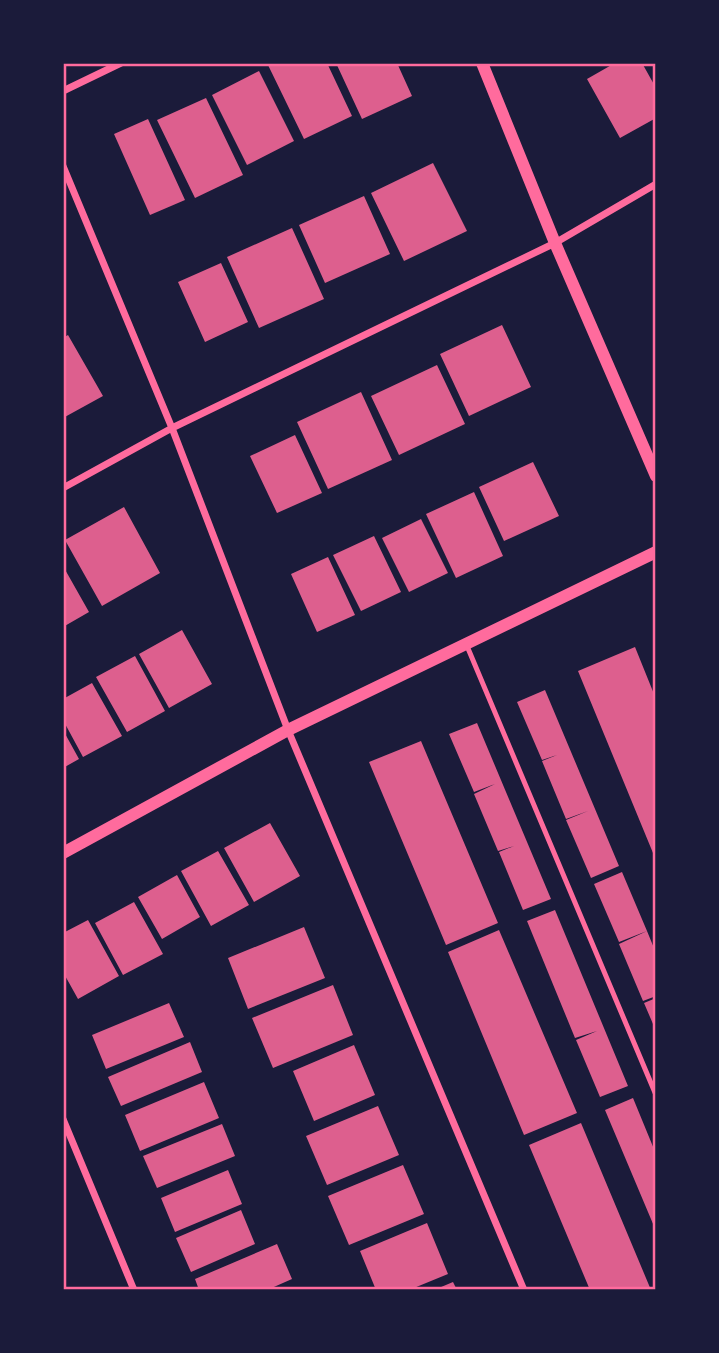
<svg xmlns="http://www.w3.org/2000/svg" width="719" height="1353" viewBox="0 0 719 1353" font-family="Raleway,sans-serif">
	<rect width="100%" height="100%" fill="#1b1b3a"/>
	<path fill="#dd5f8e" d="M272,63H327L352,116L304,139L268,65Z
		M336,63H397L412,96L362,119Z
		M615,63H642L656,88V118L620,138L587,79Z
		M259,71L294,141L247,165L212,95Z
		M206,98L243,175L195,198L157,120Z
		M148,119L185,200L150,215L114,134Z
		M433,163L467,231L404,261L371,193Z
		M364,196L390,254L325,283L299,225Z
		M292,228L324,299L259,328L227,257Z
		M221,263L248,322L205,342L178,282Z
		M502,325L531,387L469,416L440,354Z
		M68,335L103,396L63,418V338Z
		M437,365L465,424L399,455L371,396Z
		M361,392L392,460L328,489L297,422Z
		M295,435L322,493L277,513L250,456Z
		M533,462L559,516L504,541L479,487Z
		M474,492L503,556L456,578L426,514Z
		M124,507L160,573L102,606L65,540Z
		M421,519L448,573L409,592L382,538Z
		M374,536L401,592L361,611L333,555Z
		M328,557L355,615L317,632L291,574Z
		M63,566L89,612L63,627Z
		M182,630L212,684L169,708L139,654Z
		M635,647L656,699V852L653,853L578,671Z
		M135,656L165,711L127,732L96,677Z
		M92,683L122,736L83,757L63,720V699Z
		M545,690L619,866L591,878L566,820L588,811L566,819L542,761L557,755L542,760L517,702Z
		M477,723L551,899L523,910L499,852L514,846L498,851L474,794L495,784L474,792L449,734Z
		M63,730L79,759L63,768Z
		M421,741L498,923L446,945L369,762Z
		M270,823L300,876L254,902L224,848Z
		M218,851L249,905L211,926L181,871Z
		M622,872L647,931L619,942L594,884Z
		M177,875L200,917L162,939L138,897Z
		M134,902L163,954L123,975L95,923Z
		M555,910L628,1086L600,1097L576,1040L597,1031L575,1038L527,921Z
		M88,920L119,976L78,999L63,972V933Z
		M304,927L325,978L248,1009L228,958Z
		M499,930L577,1113L524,1135L448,952Z
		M647,931L656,953V996L643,1001L619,944Z
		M333,985L353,1035L273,1068L252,1018Z
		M656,998V1031L644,1003Z
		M169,1003L184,1037L106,1069L92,1035Z
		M190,1042L202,1072L121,1106L108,1077Z
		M354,1045L375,1095L314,1121L293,1071Z
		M204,1082L219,1118L140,1151L125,1115Z
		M633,1098L656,1154V1231L605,1110Z
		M378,1106L399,1155L327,1185L306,1136Z
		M581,1123L651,1290H590L529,1145Z
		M222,1124L235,1156L157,1188L143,1156Z
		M403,1165L424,1214L349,1245L328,1196Z
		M228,1170L242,1204L175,1232L161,1198Z
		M241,1210L255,1244L191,1272L176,1238Z
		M427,1223L448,1274L409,1290H376L360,1251Z
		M277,1244L292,1279L267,1290H199L195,1279Z
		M453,1282L457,1290H434Z"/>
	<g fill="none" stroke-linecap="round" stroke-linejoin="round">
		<path stroke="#ff6b9d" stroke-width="5" d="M467,646L656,1095"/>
		<path stroke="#ff6b9d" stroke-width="7" d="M63,91L121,63
			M63,166L172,428L288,730L524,1290
			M63,488L172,428L555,243L656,184
			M63,1119L134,1290"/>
		<path stroke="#ff6b9d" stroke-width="12" d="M482,63L555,243L656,476
			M63,853L288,730L656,552"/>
	</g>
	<rect width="719" height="1353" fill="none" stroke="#1b1b3a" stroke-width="130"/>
	<rect x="65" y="65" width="589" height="1223" fill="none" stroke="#ff6b9d" stroke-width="2.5"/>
</svg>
